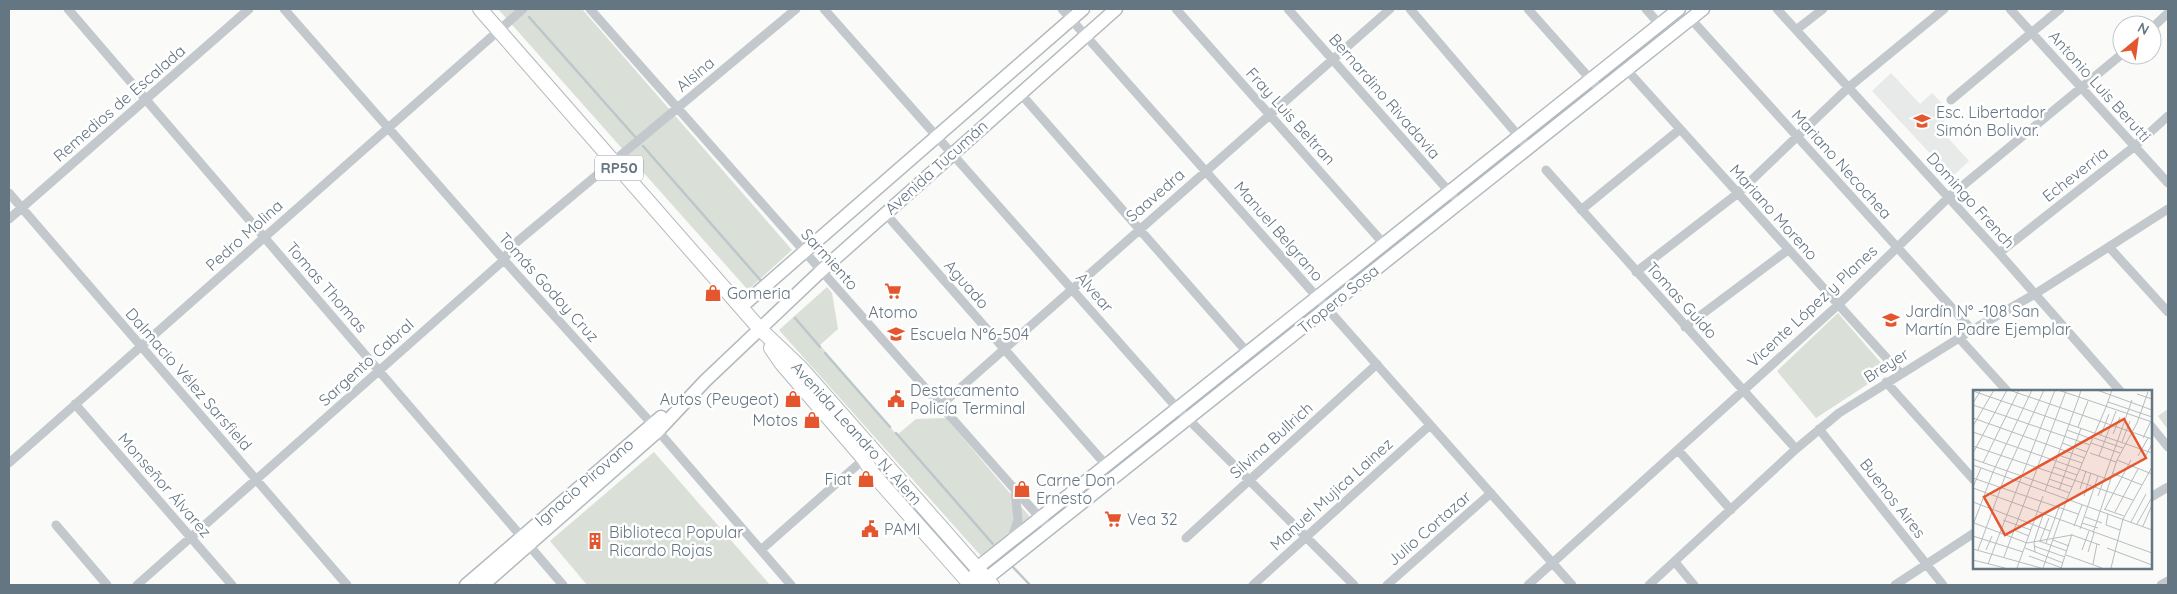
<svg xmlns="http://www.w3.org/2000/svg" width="2177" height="594" viewBox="0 0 2177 594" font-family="Quicksand,sans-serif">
	<rect width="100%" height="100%" fill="#fafaf8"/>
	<path fill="#e8e9e9" d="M1891,73L1920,104L1932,93L1952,114L1938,127L1969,161L1952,177L1872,91Z"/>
	<path fill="#dadfd7" d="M498,9H582L792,250L748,290Z
		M827,287L832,293L838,329L820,345L897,435L916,419L946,418L1030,517L982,557L779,330Z
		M1838,313L1888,371L1816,418L1777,371Z
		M2168,409V430L2158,416Z
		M654,452L770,585H587L550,541Z"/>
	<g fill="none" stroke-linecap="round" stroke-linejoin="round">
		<path stroke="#bbc7cb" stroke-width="2.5" d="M529,17L637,139
			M643,146L762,282
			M795,318L820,347
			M825,353L890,427
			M896,433L993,544
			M1011,565L1030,585"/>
		<g stroke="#b3babf" stroke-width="15">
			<path id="secondary" d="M741,307L1083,9
				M974,577L977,568L1040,518L1679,9
				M466,585L661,417
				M483,585L658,431L705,381L821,271L1116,9
				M971,585L986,579L1703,9"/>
		</g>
		<g stroke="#b5babe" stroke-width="16">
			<path id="primary" d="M480,9L759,328L801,368L992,585
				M771,348L782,364L864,459L873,474L971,585"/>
		</g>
		<path stroke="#c3c8cc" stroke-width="9" d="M68,9L563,585
			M284,9L504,260L652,424L791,585
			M590,9L1049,528
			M824,9L1177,408L1354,585
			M1062,9L1572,585
			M1176,9L1384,244
			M1288,9L1453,196
			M1410,9L1528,147
			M1528,9L1600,90
			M1646,9L1660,25
			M1777,9L1999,253L2121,392
			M2010,9L2168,183
			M1690,18L1972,330
			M2152,28L2168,13
			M1796,30L1823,9
			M1626,69L1901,374
			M1020,93L1247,352
			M1951,100L2060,9
			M1546,170L1796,449
			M9,193L347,585
			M1581,210L1679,130
			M885,213L1106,465
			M9,219L249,9
			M2109,247L2168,312
			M1999,253L2135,146L2168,116
			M1636,272L1737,194L1849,87L1944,9
			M1685,327L1788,250
			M1959,338L2008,392
			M1886,382L1974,480
			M75,404L232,585
			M941,405L1390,9
			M2151,426L2168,447
			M1819,429L1943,585
			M1678,450L1731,510
			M9,463L523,9
			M2151,497L2168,487
			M56,525L107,585
			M1186,538L1377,364
			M1011,541L1018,520L1015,490
			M761,550L864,459
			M1675,562L1694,585
			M137,585L504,260L512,246L796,9
			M1253,585L1430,425
			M1387,585L1491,493
			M1528,585L1838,305L1949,197L2122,54
			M1649,585L1796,449L1839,413L1972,330L2035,294L2168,209
			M1895,585L1974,533
			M2161,585L2168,581"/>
		<use href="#secondary" stroke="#fff" stroke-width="12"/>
		<use href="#primary" stroke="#fff" stroke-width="14"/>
	</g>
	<defs>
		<g id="school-bare" transform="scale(1.35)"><path d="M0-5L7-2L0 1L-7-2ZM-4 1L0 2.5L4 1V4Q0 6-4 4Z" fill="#e4572e" stroke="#fff" stroke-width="2.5" paint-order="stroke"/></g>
		<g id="supermarket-bare" transform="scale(1.35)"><path d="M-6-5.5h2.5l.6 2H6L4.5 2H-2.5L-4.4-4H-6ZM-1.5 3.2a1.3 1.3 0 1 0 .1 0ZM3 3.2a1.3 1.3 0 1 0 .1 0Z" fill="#e4572e" stroke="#fff" stroke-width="2.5" paint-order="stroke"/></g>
		<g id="shop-bare" transform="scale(1.35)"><path d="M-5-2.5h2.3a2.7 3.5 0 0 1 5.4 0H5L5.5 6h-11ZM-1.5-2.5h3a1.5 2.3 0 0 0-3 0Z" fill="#e4572e" stroke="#fff" stroke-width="2.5" paint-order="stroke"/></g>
		<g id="civic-bare" transform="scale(1.35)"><path d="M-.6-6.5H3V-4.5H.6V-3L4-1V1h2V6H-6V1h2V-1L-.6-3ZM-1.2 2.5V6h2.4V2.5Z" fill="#e4572e" stroke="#fff" stroke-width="2.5" paint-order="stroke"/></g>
		<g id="building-bare" transform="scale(1.35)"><path d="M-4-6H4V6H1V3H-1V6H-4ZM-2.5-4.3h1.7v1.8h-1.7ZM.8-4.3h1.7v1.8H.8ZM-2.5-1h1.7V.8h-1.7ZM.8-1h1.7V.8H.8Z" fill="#e4572e" stroke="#fff" stroke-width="2.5" paint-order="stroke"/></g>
	</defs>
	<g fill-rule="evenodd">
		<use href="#school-bare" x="1922" y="121"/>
		<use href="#supermarket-bare" x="893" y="291"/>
		<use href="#shop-bare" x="713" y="293"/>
		<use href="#school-bare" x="1891" y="320"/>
		<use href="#school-bare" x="896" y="334"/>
		<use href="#shop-bare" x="793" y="399"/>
		<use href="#civic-bare" x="896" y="399"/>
		<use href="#shop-bare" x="812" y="420"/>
		<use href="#shop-bare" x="866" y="479"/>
		<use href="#shop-bare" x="1022" y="489"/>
		<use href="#supermarket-bare" x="1113" y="519"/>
		<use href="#civic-bare" x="870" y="529"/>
		<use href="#building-bare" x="595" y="541"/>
	</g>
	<g text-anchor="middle" stroke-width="5" stroke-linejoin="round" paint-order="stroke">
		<rect fill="#fff" stroke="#939fa8" stroke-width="1" x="595" y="155.5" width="48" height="25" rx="4"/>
		<g font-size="15" font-weight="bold" fill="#657683">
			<text x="619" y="173">RP50</text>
		</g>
		<g font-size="16" fill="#657683" stroke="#fff">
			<text transform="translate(695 74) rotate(-40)" y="6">Alsina</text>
			<text transform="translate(2100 86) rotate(48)" y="6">Antonio Luis Berutti</text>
			<text transform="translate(1385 96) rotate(49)" y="6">Bernardino Rivadavia</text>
			<text transform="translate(119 103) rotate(-41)" y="6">Remedios de Escalada</text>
			<text transform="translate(1291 116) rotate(48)" y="6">Fray Luis Beltran</text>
			<text transform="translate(1842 164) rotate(48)" y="6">Mariano Necochea</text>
			<text transform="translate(936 167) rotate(-42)" y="6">Avenida Tucumán</text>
			<text transform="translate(2075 174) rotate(-38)" y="6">Echeverria</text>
			<text transform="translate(1155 195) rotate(-41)" y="6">Saavedra</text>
			<text transform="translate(1971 200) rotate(48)" y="6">Domingo French</text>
			<text transform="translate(1774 212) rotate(48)" y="6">Mariano Moreno</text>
			<text transform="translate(1279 231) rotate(49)" y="6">Manuel Belgrano</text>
			<text transform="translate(244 235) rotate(-42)" y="6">Pedro Molina</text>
			<text transform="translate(830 259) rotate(48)" y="6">Sarmiento</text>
			<text transform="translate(967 284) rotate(49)" y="6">Aguado</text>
			<text transform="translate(327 287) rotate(49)" y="6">Tomas Thomas</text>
			<text transform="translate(549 287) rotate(48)" y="6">Tomás Godoy Cruz</text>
			<text transform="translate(1095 292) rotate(49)" y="6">Alvear</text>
			<text transform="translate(1338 299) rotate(-39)" y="6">Tropero Sosa</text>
			<text transform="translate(1682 300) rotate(48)" y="6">Tomas Guido</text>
			<text transform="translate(1812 306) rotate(-43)" y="6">Vicente López y Planes</text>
			<text transform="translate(366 362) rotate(-42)" y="6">Sargento Cabral</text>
			<text transform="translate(1886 365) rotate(-32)" y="6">Breyer</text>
			<text transform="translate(189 379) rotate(49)" y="6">Dalmacio Vélez Sarsfield</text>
			<text transform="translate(857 433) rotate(48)" y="6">Avenida Leandro N. Alem</text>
			<text transform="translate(1271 440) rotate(-42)" y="6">Silvina Bullrich</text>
			<text transform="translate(584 482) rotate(-41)" y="6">Ignacio Pirovano</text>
			<text transform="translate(165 485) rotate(49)" y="6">Monseñor Álvarez</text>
			<text transform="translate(1331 494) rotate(-42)" y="6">Manuel Mujica Lainez</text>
			<text transform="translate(1893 498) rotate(52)" y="6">Buenos Aires</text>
			<text transform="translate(1429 528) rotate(-41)" y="6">Julio Cortazar</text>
		</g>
		<g font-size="16" fill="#657683" stroke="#fff" text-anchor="start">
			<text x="1936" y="118">Esc. Libertador<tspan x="1936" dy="18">Simón Bolivar.</tspan></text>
			<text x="727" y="299">Gomeria</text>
			<text x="1905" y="317">Jardín N° -108 San<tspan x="1905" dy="18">Martín Padre Ejemplar</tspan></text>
			<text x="893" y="318" text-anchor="middle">Atomo</text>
			<text x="910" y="340">Escuela N°6-504</text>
			<text x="910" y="396">Destacamento<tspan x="910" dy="18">Policía Terminal</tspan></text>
			<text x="779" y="405" text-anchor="end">Autos (Peugeot)</text>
			<text x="798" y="426" text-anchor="end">Motos</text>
			<text x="852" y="485" text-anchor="end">Fiat</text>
			<text x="1036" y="486">Carne Don<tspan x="1036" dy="18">Ernesto</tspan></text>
			<text x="1127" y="525">Vea 32</text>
			<text x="884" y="535">PAMI</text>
			<text x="609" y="538">Biblioteca Popular<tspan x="609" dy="18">Ricardo Rojas</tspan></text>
		</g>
	</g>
	<g transform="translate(1973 390)">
		<rect width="179" height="179" fill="#fafaf8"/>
		<path fill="none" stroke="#b5bdc2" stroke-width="1" d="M36,0L179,49M108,0L106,7L179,32M124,0L179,20M0,1L179,63M164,4L179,9M135,12L179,27M0,13L8,0M0,15L117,55M133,17L139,0M0,28L112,68M0,36L21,0M105,37L115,11M94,40L119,49M0,42L137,90M140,44L147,27M128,45L136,24M121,48L150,58M170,48L178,31M149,52L157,31M89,53L114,62M118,53L147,63M0,56L160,110M0,63L34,0M117,63L143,72M85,65L109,73M126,66L143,21M165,66L175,48M0,69L97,103M171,69L179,54M144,70L179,84M10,73L46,0M0,75L179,140M81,77L104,85M20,82L59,0M139,83L169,95M0,88L105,124M76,89L99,97M0,97L8,78M0,98L179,163M107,99L113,81M86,100L108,38M72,101L106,7L85,0M111,106L118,83M125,106L159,10M0,112L77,141M131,119L151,126M132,119L158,70M142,122L165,79M135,124L133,135L147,140M112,127L129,133M150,129L179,77M30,130L58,140M158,132L173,104M1,133L54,153L99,145L127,155M109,133L125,138M164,134L178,109M0,135L20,82M101,136L109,115M170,136L179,115M107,139L125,86M41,140L56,146M120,143L144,70L164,33L175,2M0,146L50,162M80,150L96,156M66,151L94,161M67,151L76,128M73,153L86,117M61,156L92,167M52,158L90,173M134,158L179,175M0,159L68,178M5,160L34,81L71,0M13,160L19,146M109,160L116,141M62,162L61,152L70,125M115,162L121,143M93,165L129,178M56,166L89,178M31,167L93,1M0,170L32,178M15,174L82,0M120,174L124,154M44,178L70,106M70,178L94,109L133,17M88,178L99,144M138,178L150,129"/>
		<path fill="#e4572e" fill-opacity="0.15" stroke="#e4572e" stroke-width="2.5" d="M151,29L173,68L32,145L11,107Z"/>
		<rect width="179" height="179" fill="none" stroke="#657683" stroke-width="2.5"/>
	</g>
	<rect width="2177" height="594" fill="none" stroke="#657683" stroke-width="20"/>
	<g transform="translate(2137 40) rotate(29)"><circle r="24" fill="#ffffff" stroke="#c1c8cd"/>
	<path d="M0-4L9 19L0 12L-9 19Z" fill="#e4572e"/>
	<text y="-8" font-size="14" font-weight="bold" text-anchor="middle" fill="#657683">N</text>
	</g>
</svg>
